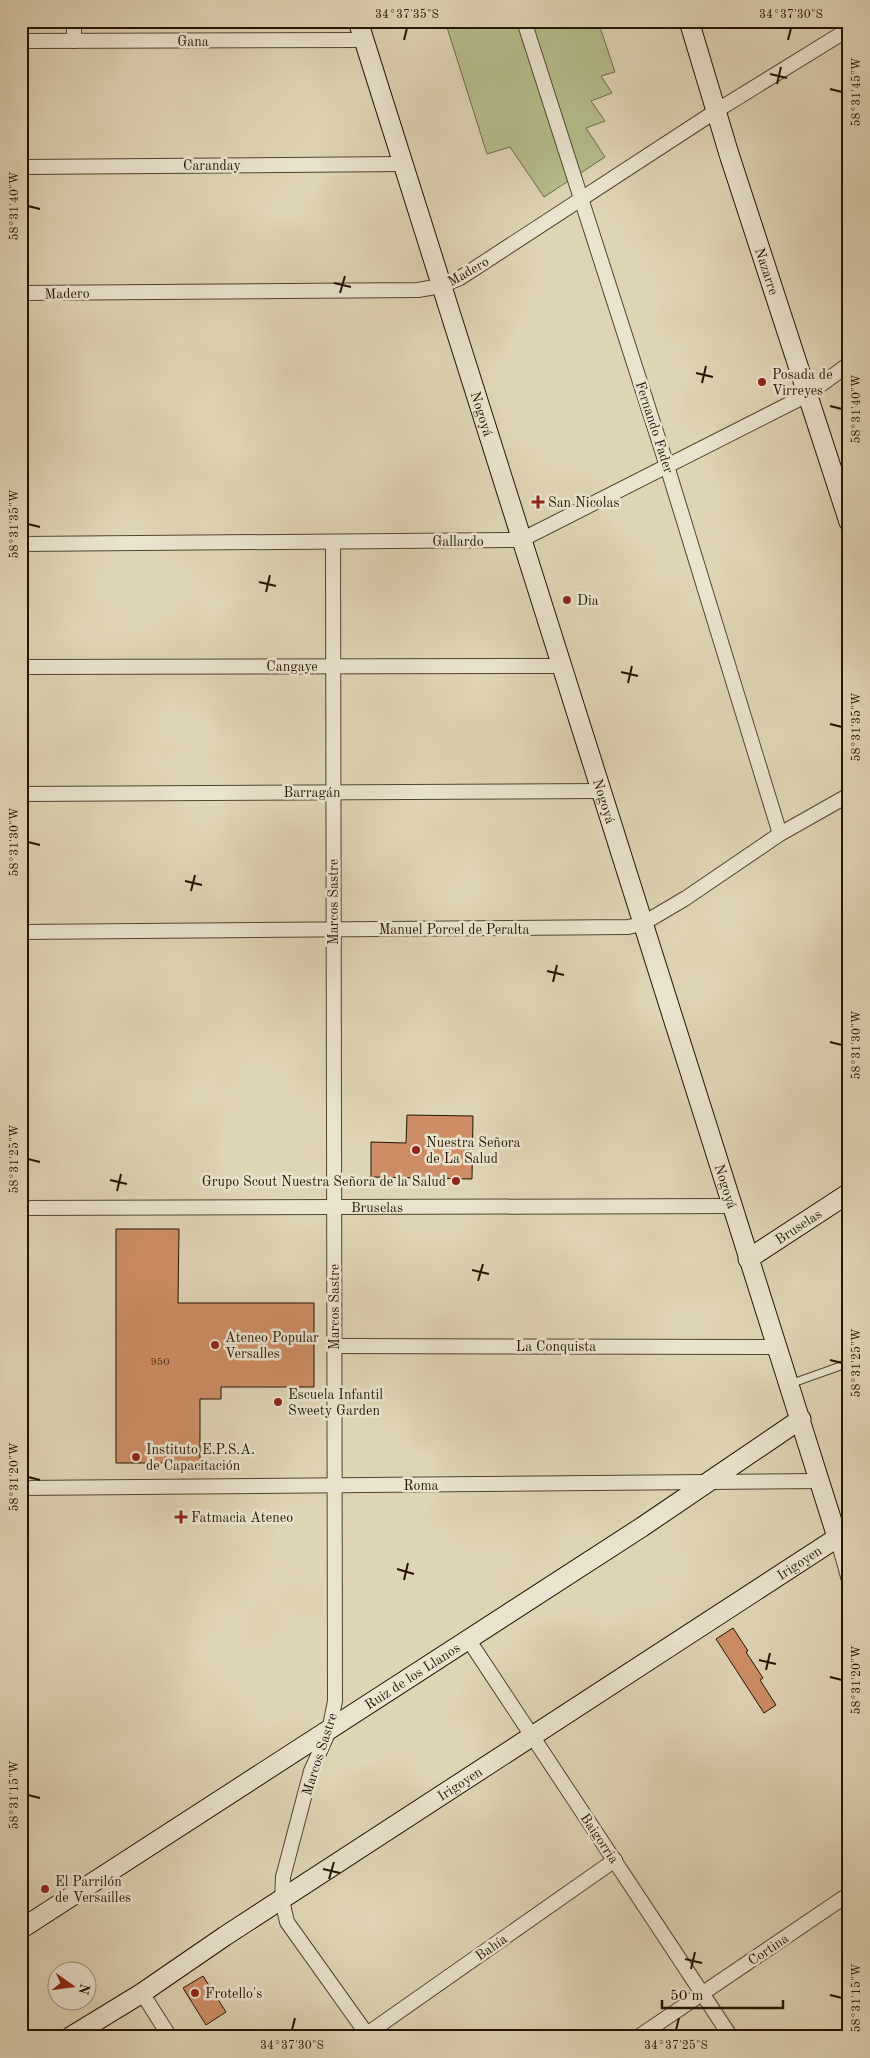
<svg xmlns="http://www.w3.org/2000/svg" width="870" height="2058" viewBox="0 0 870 2058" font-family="'Old Standard TT',serif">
	<rect width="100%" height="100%" fill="#dfd4b5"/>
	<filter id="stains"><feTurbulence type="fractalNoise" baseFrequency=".004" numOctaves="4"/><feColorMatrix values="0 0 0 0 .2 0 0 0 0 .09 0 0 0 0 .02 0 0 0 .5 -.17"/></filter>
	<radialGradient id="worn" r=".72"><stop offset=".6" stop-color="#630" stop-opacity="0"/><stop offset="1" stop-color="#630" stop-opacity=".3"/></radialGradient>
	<path fill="#b5bc8b" stroke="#6c6848" d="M445,21H598L615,72L601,76L612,93L591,101L605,121L586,128L605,157L544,197L510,147L487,154Z"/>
	<path fill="#ce8d65" stroke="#231404" d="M407,1115L473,1116L472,1179L371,1177V1142L406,1143Z
		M116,1229H179L178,1303H314V1387H221V1399H200V1463H116Z
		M733,1628L748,1651L746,1652L763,1678L760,1680L776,1705L764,1713L716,1639Z
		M203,1976L226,2012L206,2025L183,1988Z"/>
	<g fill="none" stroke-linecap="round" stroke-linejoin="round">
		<g stroke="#524430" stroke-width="9">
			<path id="lane" d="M790,1384L849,1363"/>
		</g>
		<g stroke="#524430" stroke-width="16">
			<g id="street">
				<path d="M524,21L667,466L780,834"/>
				<path d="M21,41L364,40"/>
				<path d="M74,41V21"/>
				<path d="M21,167L403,164"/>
				<path d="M21,293L418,290L441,286L460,278L716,111L849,29"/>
				<path d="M333,542L335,1701L329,1731L311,1771L283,1877L282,1900L287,1922L369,2037"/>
				<path d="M21,544L521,540L807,395L849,364"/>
				<path d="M21,667L563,666"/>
				<path d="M21,794L602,791"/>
				<path d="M21,932L628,927L642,924L686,898L780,834L849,795"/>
				<path id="s1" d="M21,1208L732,1206"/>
				<path d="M334,1346L777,1347"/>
				<path d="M21,1488L820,1481"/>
				<path d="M837,1537L849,1580"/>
				<path d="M468,1639L731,2037"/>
				<path d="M142,1993L170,2037"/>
				<path d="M367,2034L615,1860"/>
				<path d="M638,2037L849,1894"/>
			</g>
		</g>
		<g stroke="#231404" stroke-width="21">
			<g id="secondary">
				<path id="s2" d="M358,21L837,1537"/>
				<path id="s3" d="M689,21L729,154L849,522"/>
				<path id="s4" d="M748,1259L849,1193"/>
				<path id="s5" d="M21,1929L642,1527L801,1419"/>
				<path id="s6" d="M70,2037L142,1993L225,1936L849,1530"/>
			</g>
		</g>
		<use href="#lane" stroke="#eae3cf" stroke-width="7"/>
		<use href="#street" stroke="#eae3cf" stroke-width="14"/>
		<use href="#secondary" stroke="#eae3cf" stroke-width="19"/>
	</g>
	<path fill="none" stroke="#231404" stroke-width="2" d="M404,40L407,28M788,40L791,28M770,74L787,78M777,84L781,67M830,89L842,92M28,206L40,209M334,283L351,287M340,293L345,276M696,373L713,377M702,383L706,366M830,406L842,409M28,524L40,527M259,582L276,586M266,592L270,575M621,672L638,676M628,683L632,666M830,724L842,727M28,842L40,845M185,881L202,885M191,891L195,875M547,971L564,975M553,982L557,965M830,1042L842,1045M28,1159L40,1162M110,1180L127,1184M117,1191L121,1174M472,1270L489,1274M478,1281L483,1264M830,1360L842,1363M28,1477L40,1480M397,1569L414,1574M404,1580L408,1563M759,1660L776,1664M766,1670L770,1653M830,1677L842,1680M28,1795L40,1798M323,1869L340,1873M329,1879L334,1862M685,1959L702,1963M691,1969L695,1952M830,1995L842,1998M292,2030L295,2018M676,2030L679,2018"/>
	<g fill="#8f2418" stroke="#eae3cf" stroke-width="2">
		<circle cx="762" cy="382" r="5"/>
		<path d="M535.5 494.5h5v5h5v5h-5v5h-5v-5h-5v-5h5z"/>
		<circle cx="567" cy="600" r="5"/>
		<circle cx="416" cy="1150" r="5"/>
		<circle cx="456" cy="1181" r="5"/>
		<circle cx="215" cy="1345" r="5"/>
		<circle cx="278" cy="1402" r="5"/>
		<circle cx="136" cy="1457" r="5"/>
		<path d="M178.5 1509.5h5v5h5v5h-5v5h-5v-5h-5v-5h5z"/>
		<circle cx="45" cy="1889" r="5"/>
		<circle cx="195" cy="1993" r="5"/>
	</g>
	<g text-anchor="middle" stroke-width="5" stroke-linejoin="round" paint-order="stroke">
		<g font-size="11" fill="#4e321c">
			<text x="160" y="1365">950</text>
		</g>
		<g font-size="14" fill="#231404" stroke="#eae3cf">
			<text x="193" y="46">Gana</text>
			<text x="212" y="170">Caranday</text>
			<text transform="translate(468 271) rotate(-30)" y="5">Madero</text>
			<text dy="5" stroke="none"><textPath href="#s3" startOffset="262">Nazarre</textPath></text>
			<text transform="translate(67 293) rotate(-1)" y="5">Madero</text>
			<text dy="5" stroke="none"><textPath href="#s2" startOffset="412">Nogoyá</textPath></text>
			<text transform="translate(655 427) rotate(72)" y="5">Fernando Fader</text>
			<text x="458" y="546">Gallardo</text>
			<text x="292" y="671">Cangaye</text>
			<text x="312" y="797">Barragán</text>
			<text dy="5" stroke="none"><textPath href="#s2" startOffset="818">Nogoyá</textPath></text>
			<text transform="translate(333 902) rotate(-90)" y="5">Marcos Sastre</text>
			<text x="454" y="934">Manuel Porcel de Peralta</text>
			<text dy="5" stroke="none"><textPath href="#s2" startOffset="1222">Nogoyá</textPath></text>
			<text dy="5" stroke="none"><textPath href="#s1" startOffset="356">Bruselas</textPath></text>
			<text dy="5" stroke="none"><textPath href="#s4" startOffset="60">Bruselas</textPath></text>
			<text transform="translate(334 1307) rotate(-90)" y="5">Marcos Sastre</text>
			<text x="556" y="1351">La Conquista</text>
			<text x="421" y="1490">Roma</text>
			<text dy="5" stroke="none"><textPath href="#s6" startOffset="870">Irigoyen</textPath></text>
			<text dy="5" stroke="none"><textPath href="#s5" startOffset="466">Ruiz de los Llanos</textPath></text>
			<text transform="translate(319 1754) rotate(-72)" y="5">Marcos Sastre</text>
			<text dy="5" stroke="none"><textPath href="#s6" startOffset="465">Irigoyen</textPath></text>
			<text transform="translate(600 1838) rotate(56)" y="5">Baigorria</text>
			<text transform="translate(491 1947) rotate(-35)" y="5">Bahía</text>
			<text transform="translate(768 1949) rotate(-34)" y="5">Cortina</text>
		</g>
		<g font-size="14" fill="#231404" stroke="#eae3cf" text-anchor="start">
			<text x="772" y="379">Posada de<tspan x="772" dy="16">Virreyes</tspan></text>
			<text x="548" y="507">San Nicolas</text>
			<text x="577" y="605">Dia</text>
			<text x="426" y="1147">Nuestra Señora<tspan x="426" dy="16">de La Salud</tspan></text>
			<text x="446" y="1186" text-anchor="end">Grupo Scout Nuestra Señora de la Salud</text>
			<text x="225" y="1342">Ateneo Popular<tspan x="225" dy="16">Versalles</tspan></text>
			<text x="288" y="1399">Escuela Infantil<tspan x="288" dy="16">Sweety Garden</tspan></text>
			<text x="146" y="1454">Instituto E.P.S.A.<tspan x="146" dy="16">de Capacitación</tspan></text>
			<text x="191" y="1522">Fatmacia Ateneo</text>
			<text x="55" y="1886">El Parrilón<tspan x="55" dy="16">de Versailles</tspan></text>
			<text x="205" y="1998">Frotello's</text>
		</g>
	</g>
	<rect width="870" height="2058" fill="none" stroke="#dfd4b5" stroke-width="55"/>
	<g transform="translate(72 1986) rotate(104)"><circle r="24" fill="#eae3cf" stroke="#9a907e"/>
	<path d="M0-4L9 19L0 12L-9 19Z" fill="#8f2418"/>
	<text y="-8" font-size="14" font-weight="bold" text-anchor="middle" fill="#231404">N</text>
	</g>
	<path d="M662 2000v8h121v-8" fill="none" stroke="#231404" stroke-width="2.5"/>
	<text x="670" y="2000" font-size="15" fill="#231404" stroke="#eae3cf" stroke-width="4" paint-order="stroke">50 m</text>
	<rect x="28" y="28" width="814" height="2002" fill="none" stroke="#231404" stroke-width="2"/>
	<g font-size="12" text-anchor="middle" fill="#231404">
		<text x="407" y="18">34°37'35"S</text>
		<text x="791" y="18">34°37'30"S</text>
		<text transform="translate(856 92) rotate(-90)" y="4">58°31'45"W</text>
		<text transform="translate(14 206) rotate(-90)" y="4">58°31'40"W</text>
		<text transform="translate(856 409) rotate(-90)" y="4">58°31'40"W</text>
		<text transform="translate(14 524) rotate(-90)" y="4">58°31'35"W</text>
		<text transform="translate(856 727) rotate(-90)" y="4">58°31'35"W</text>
		<text transform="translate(14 842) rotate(-90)" y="4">58°31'30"W</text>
		<text transform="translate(856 1045) rotate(-90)" y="4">58°31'30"W</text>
		<text transform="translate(14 1159) rotate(-90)" y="4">58°31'25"W</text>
		<text transform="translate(856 1363) rotate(-90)" y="4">58°31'25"W</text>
		<text transform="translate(14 1477) rotate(-90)" y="4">58°31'20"W</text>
		<text transform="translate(856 1680) rotate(-90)" y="4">58°31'20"W</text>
		<text transform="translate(14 1795) rotate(-90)" y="4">58°31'15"W</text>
		<text transform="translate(856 1998) rotate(-90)" y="4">58°31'15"W</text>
		<text x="292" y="2049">34°37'30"S</text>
		<text x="676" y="2049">34°37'25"S</text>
	</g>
	<rect width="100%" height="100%" filter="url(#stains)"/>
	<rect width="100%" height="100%" fill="url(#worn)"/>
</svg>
